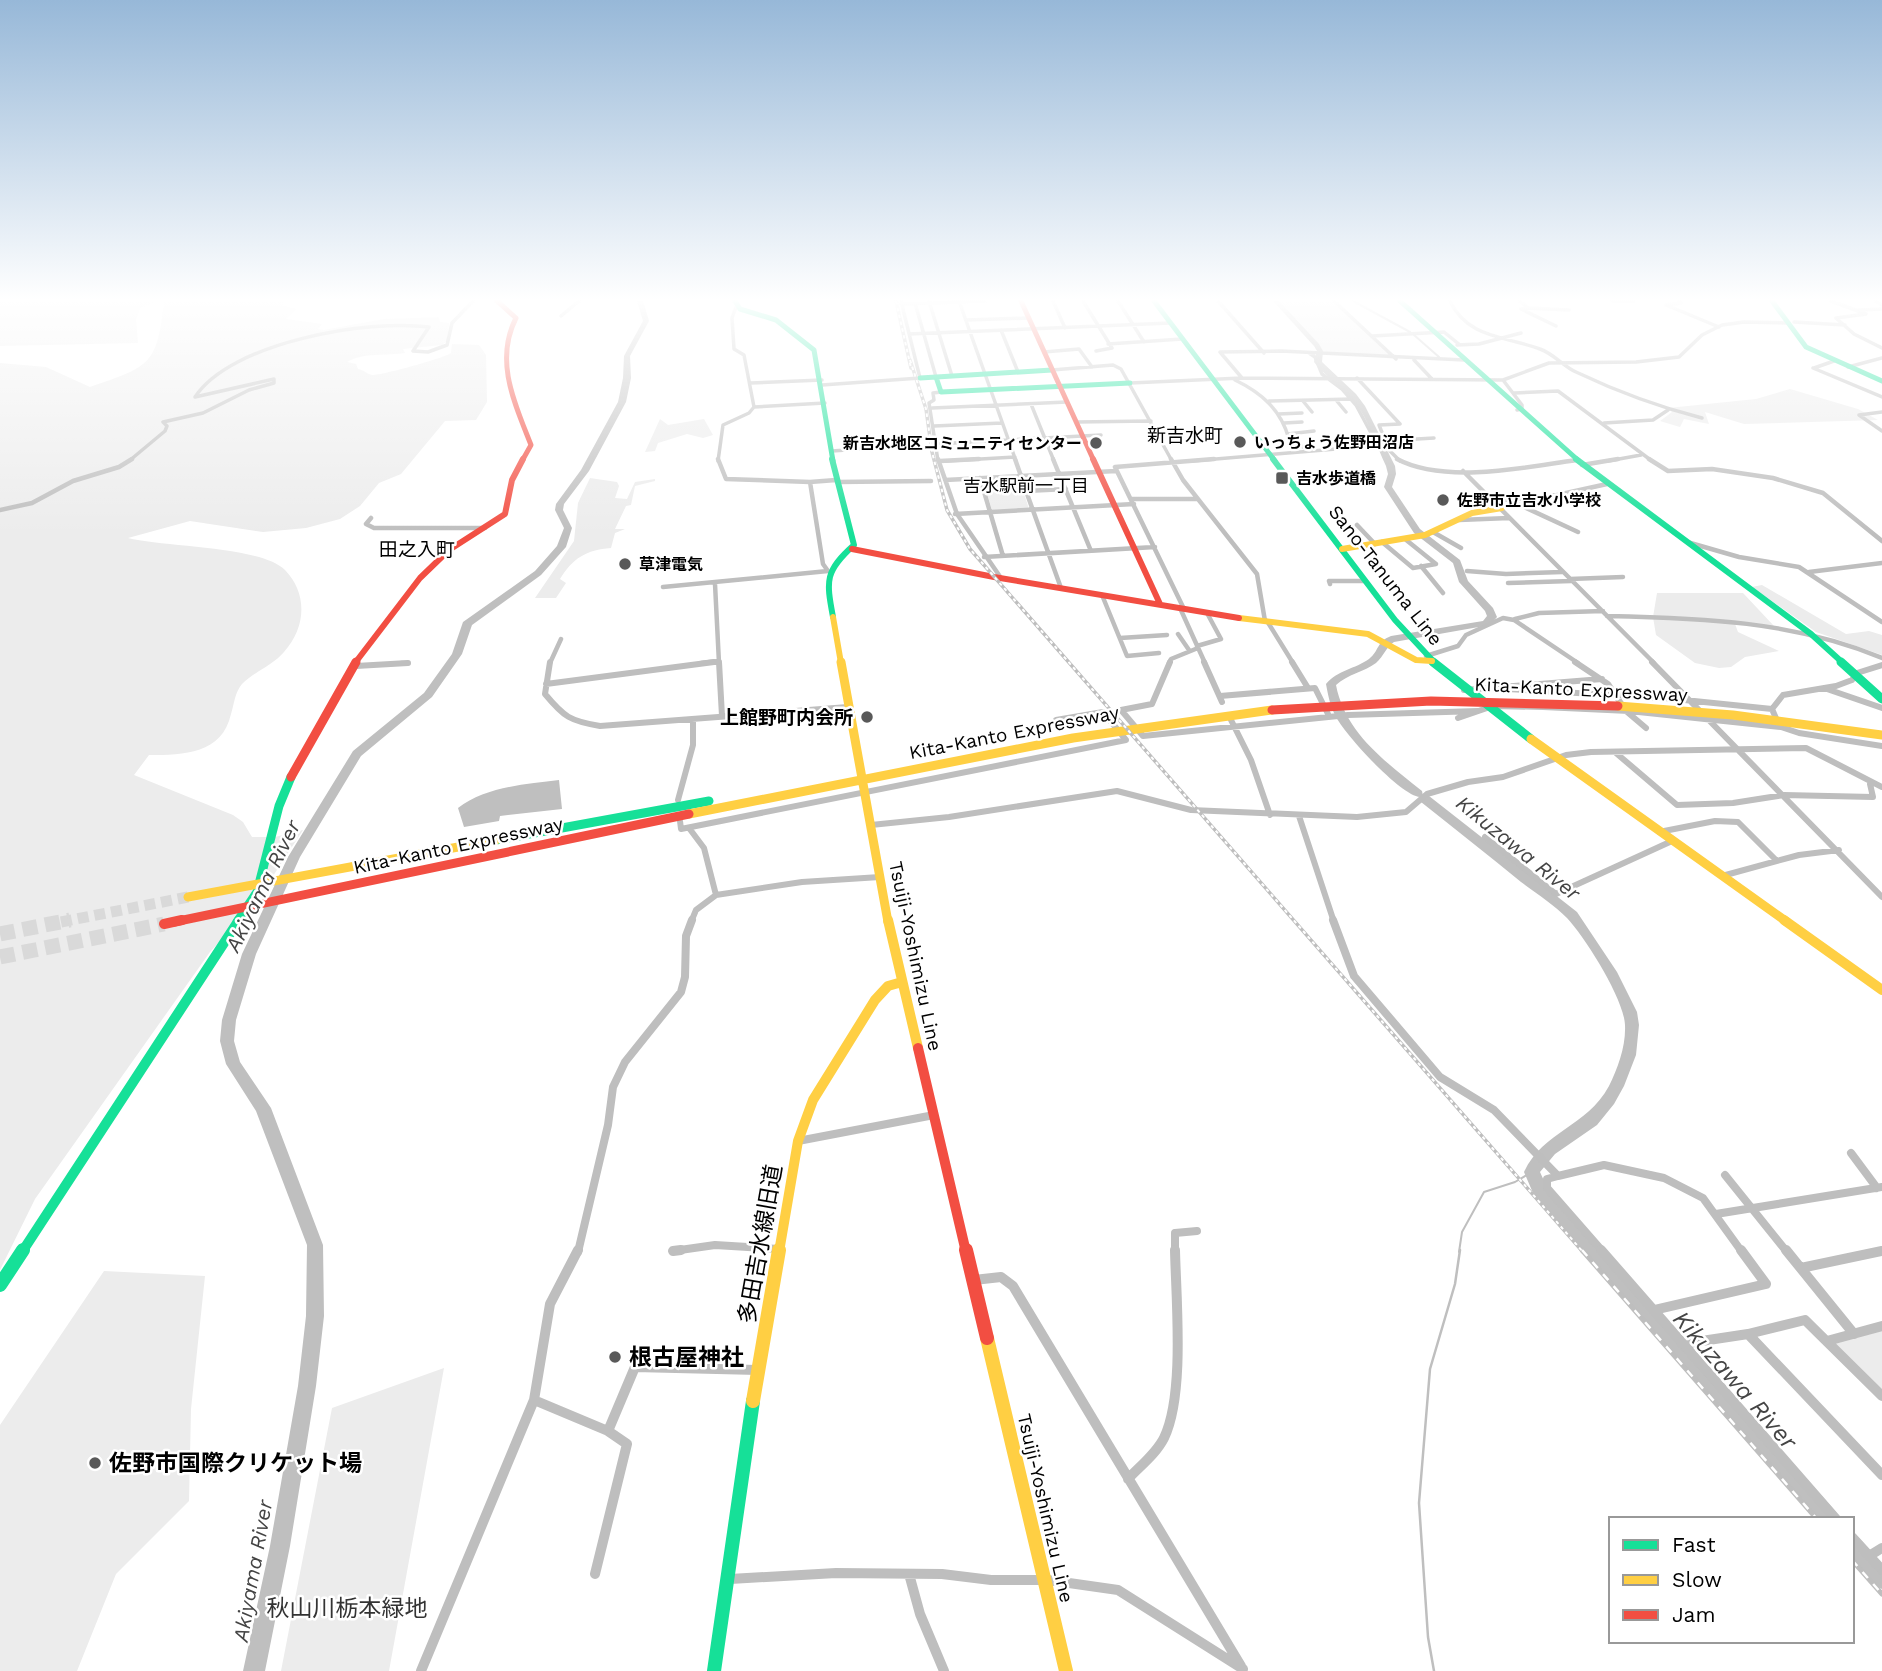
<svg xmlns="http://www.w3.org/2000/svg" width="1882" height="1671" viewBox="0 0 1882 1671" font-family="'Work Sans','Noto Sans JP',sans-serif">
	<rect width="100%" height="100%" fill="#fff"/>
	<path fill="#ececec" d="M0,301H157L140,308L136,320L138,343L0,346Z
		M164,301H286L282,305L296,309L286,319L322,324L318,329L324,330L384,319L439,317L440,322L449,323L447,341L442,345L403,349L405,353C385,356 365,352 347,362L356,364L358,369C364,370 367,374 372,375C379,376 445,358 451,353L452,344L479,345L486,355L487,402L476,420L445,421L401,474L379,483L360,506L340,519L306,528L263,532L190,521L128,538C163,547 262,546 285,570C308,594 306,627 284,652C273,665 254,672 242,684C235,692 234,704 231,714C222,754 184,755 149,755L134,775L233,815L243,822L252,837H275L303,830L258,899L210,952L35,1199L0,1270V363L46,367L90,387C151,366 157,365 164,301Z
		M1277,301H1334L1396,359L1320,351Z
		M1790,389L1858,409L1878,420L1744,424L1705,412L1709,424L1684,419L1680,427L1660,421L1672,412L1668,408L1756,399Z
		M660,419L668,425L704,419L713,435L703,438L687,434L658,443L655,451L645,452Z
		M590,478L617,482L619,486L615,498L627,499L635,482L655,479V481L635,486L631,505L626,506L615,529H625L615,533L611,548C586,550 573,558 560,579L566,583L556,598H535L574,541L578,503Z
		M1019,478L1029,509L992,510L983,480Z
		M1762,585L1846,634L1869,631L1882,635V655L1816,632L1752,587Z
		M1657,593H1743L1774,626L1735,624L1738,632L1779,651L1745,657L1731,667L1719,668L1695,663L1656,635L1653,617Z
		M104,1271L205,1276L191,1409L189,1501L116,1574L77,1671H0V1425Z
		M1882,1326V1396L1827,1341Z
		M444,1368L389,1671H281L332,1408Z"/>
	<path fill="#bfbfbf" d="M559,780L562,809L500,816L499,821L464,827L458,808C485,787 526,784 559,780Z"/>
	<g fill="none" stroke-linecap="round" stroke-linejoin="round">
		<path stroke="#bfbfbf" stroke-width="2" d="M1353,301L1410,332
			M1414,335L1439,357
			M1459,1252L1462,1232L1484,1192L1515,1182L1532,1172"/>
		<path stroke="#bfbfbf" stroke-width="2.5" d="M1434,1671L1428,1637L1419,1503L1430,1369L1455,1284L1460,1250"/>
		<path fill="#bfbfbf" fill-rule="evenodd" d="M637,301H643L649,321L630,356L631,378L626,402L589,471L564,504L563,510L572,528L566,547L541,575L472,625L462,654L432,697L361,756L300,857L256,954L236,1020L234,1041L240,1062L271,1108L323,1245L324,1316L316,1386L290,1546L265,1671H243L270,1546L298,1386L306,1316L307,1245L256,1111L226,1064L220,1041L222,1020L242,954L288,857L353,751L424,693L452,654L463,622L535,571L557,546L564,528L555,510L556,504L581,470L618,402L623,378L624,356L643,321Z
			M1273,301H1279L1319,344L1323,351L1322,362L1356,394L1365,406L1395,466L1396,474L1392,487L1420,529L1460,560L1468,581L1493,608L1497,617L1490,625L1394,642C1386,647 1384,656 1376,663C1364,672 1348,674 1336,685C1345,733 1386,762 1422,791L1423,796H1429L1577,912L1617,972L1637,1012L1639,1025L1636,1055L1624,1086L1614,1104L1597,1125L1555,1154L1540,1172L1545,1183L1836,1512L1839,1519H1816L1533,1193L1524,1172C1544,1130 1586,1128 1609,1086C1618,1068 1626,1046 1625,1025C1624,999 1585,937 1567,918C1554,905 1536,893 1521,882C1488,855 1454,828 1421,802L1420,797C1401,796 1344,734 1335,715C1330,705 1328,695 1326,684C1338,670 1355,669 1369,659C1380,650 1376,642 1391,636L1483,621L1487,616L1485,611L1459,582L1453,563L1414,533L1384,487L1388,474L1386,466C1376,445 1369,420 1354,401C1342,387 1326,377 1314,362L1317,351L1314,346Z
			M1852,1535L1859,1538L1882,1564V1589L1875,1586L1852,1560Z"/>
		<path stroke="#d9d9d9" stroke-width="11" stroke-dasharray="11 6" stroke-linecap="butt" d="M61,922L188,897"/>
		<path stroke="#d9d9d9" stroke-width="15" stroke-dasharray="15 8" stroke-linecap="butt" d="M0,934L70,920
			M0,957L164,924"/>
		<path stroke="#bebebe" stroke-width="3.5" d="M929,301L952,376
			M959,301L1016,461
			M1053,301L1065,328
			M1083,301L1112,348L1096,351
			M1118,301L1144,342
			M1218,301L1264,353
			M1334,301L1396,359
			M1450,301C1468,339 1506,336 1540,349C1554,354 1563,366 1576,372C1616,391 1659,407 1702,418
			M1520,301L1528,308L1569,310
			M1612,301H1634
			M1679,301L1681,303L1666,305L1719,327
			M1831,301L1866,314L1836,318
			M1876,301L1882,305
			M915,303L936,377
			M901,304L985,301
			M736,307L732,318L734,349L744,355L754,407
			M1528,308L1521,309L1556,326
			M1859,310L1882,309
			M561,316L579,301
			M1836,318L1854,334L1882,348
			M966,320L1028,318
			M1794,322L1845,325
			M1001,330L1018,372
			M909,334L1170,323
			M1372,336L1444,332L1460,345
			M1108,344L1182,339
			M1457,345L1479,344L1521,333
			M1044,352L1079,349L1092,367
			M1309,353L1315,357L1322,374L1342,389L1356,405L1378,446
			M1414,360L1431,378
			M1848,367L1882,358
			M1813,368L1882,397
			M1814,368L1834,361
			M1052,370L1113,365L1121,369L1172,461
			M1242,378L1220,352L1281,351L1464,360
			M1357,378L1400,424L1379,425L1389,450L1400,461
			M1235,380C1262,393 1281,410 1289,439L1310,451
			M1503,380L1522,405V409L1517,410
			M750,383L822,380
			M1130,383L1242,378L1503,380L1549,363L1636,362L1679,357L1702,335L1722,325L1744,322L1789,323
			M822,385L920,378L901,301
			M1514,393L1558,391L1652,461
			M1336,400L1346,412
			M1269,401L1352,399
			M1303,401L1312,412
			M1031,404L1054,461
			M932,408L1067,402
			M1882,412L1859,415L1882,431
			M1278,414L1302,413
			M1076,422L1151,421
			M1284,423L1302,422
			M1604,423L1653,420L1668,410
			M934,426L1002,423
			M1288,434L1314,431
			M1383,441L1434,438
			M935,444L1101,435
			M832,451L917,445
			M129,461L165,431L167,426L163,422L203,413L249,390L274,383V379L195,397C231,342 368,319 429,327L413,351L428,352L447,345L452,323L473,301
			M718,461L723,425L749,413L754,407L825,403
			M938,461L929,403L934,400L933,393L941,392
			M946,461L1015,457
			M1192,461L1384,445
			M1572,461L1576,460
			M1608,461L1641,455"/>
		<path stroke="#bebebe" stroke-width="4.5" d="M938,459L957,514L1001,578
			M1015,459L1021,476
			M1053,459L1091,551
			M1171,459L1183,480L1257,574L1265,621
			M1397,459C1444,484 1524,468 1576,460
			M1649,459L1668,471L1712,469L1773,478L1823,493L1882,541
			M940,461L979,459
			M1582,465L1618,459
			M1463,471L1654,663
			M980,478L1003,556
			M945,480L1116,471
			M810,482L836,480
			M837,482L931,481
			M1131,499H1197
			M1507,499L1578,532
			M1494,501L1557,495L1607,484
			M0,510L32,503L73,481L119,467L132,459
			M955,514L1134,504
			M371,518L366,524L374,528H485
			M1459,520L1509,518
			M1357,525L1375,544
			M1433,532L1461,548
			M1382,542L1413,568L1436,564L1405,539
			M1687,542L1739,557L1799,567L1882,622
			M984,557L1155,547
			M1421,566L1443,593
			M1467,571L1506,574L1562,572
			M1809,572L1882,563
			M1570,579L1623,577
			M1508,583L1571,581
			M715,584L719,663
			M1330,584L1329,581H1366
			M663,587L828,571L823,564L810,482L726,479L718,459
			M1061,588L1026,491L1066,489
			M1102,595L1127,656L1159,653
			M1180,608L1205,663
			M1184,609L1115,467L1214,459
			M1607,616C1701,618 1794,621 1882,658
			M1515,619L1539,613L1603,611
			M1267,621L1293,663
			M1178,634L1189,650
			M1120,638L1167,635
			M1197,646L1221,639L1207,613
			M1426,656L1458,646L1466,635L1503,618L1514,620L1578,663
			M401,663H408
			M550,663L561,639
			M701,663L719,661
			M1169,663L1171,659L1198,648"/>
		<path stroke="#bebebe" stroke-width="6" d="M550,662L545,694C564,717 570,721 600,726L848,707
			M719,662L722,716
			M1170,662L1152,704L1121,710L1143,736L1348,715L1478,711
			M1204,662L1222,702
			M1292,662L1308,688
			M1575,662L1608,684L1626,711L1646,728
			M1652,662L1882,897
			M356,666L408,663
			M546,684L714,662
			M1824,688L1882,708
			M1507,689L1665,698L1772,709
			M1464,690L1602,679
			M1220,696L1315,688L1329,716
			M1458,718L1493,706L1543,707L1629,711L1781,727L1799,733L1882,746
			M1231,720L1251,760L1270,815
			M1778,723L1772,709L1783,695L1836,686L1852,680L1857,673L1882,665
			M1616,753L1677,805L1733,803L1784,795L1873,797L1870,784
			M678,800L693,745V719
			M1299,816L1334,922
			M680,821L681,829L1126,740L1103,712L1056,720
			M871,825L949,817L1117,791L1191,810L1357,817L1406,812L1427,794L1468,782L1503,777L1566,755L1591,752L1806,748L1882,787
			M689,828L704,848L716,895
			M1659,832L1715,821L1738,822L1776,860
			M1485,837L1556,894L1672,841
			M1722,876L1799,855L1839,850
			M691,922L696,910L716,895L802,882L880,877"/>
		<path stroke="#bebebe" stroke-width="8" d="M1333,920L1354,976L1440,1077L1494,1110L1558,1176L1547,1179V1188L1603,1252
			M798,1141L934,1115
			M1851,1153L1877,1188
			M1725,1175L1787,1252
			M1558,1176L1604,1165L1664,1178L1703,1198L1742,1252
			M1716,1214L1882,1187
			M673,1251L715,1245L779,1249
			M578,1252L608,1125L613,1087L625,1062L681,992L685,977L686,936L692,920
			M1175,1252V1233L1197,1231
			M1879,1252L1882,1251"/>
		<path stroke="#bebebe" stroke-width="10" d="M1601,1250L1836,1519
			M1786,1250L1854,1334
			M673,1251L681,1250
			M1801,1268L1882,1251
			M974,1280L1001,1277L1013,1286L1241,1666
			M1654,1310L1766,1284L1741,1250
			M1748,1334L1882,1475
			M1827,1341L1882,1326
			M1682,1344L1748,1334L1805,1320L1882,1396
			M534,1400L608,1431L627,1444L595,1574
			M608,1431L635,1367L758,1370
			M1128,1479C1140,1466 1156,1454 1164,1438C1185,1395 1176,1299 1175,1250
			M1852,1537L1882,1570
			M1869,1556L1882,1548
			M909,1574L920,1614L944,1671
			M730,1579L836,1573L942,1574L991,1580H1048L1118,1590L1243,1669
			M421,1671L534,1400L550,1304L578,1250"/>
		<path stroke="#16e098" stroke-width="5" d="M735,301L740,309L776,320L814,350L833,461
			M1154,301L1275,461
			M1400,301L1579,461
			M1772,301L1806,347L1882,381
			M936,377L941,392L1130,383
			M920,378L1052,370"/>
		<path stroke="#16e098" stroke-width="6" d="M832,459L854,545C825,571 826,580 833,617
			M1273,459L1395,620L1435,663
			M1576,459L1811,634L1843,663"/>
		<path stroke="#16e098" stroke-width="9" d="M1433,662L1531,739
			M1841,662L1882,699
			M496,840L709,801
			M237,922L257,892L279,806L291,777"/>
		<path stroke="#16e098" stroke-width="10" d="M22,1252L239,920"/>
		<path stroke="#16e098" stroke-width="14" d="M0,1285L23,1250
			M714,1671L753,1401"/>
		<path stroke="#ffcf43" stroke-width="6" d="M1342,549L1425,535L1472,513L1502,508
			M833,617L841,663
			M1239,618L1368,634L1416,660L1432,661"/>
		<path stroke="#ffcf43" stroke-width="9" d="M841,662L888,922
			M1618,706L1733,715L1882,735
			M1531,739L1787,922
			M689,814L1073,738L1272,710
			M188,897L496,840"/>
		<path stroke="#ffcf43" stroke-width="10" d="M888,920L918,1048
			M1784,920L1882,990
			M779,1252L798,1141L813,1100L875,1000L888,986L902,982"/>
		<path stroke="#ffcf43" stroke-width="14" d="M987,1338L1066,1671
			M753,1401L779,1250"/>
		<path stroke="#f24e42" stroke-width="5" d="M497,301L516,318C494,361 515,404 531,445L522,461
			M1021,301L1094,461"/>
		<path stroke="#f24e42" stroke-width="6" d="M1093,459L1160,604
			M852,549L994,577L1239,618
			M355,663L420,578L449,550L505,514L512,480L523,459"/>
		<path stroke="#f24e42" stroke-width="9" d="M1272,710L1431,701L1618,706
			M291,777L356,662
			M174,922L689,814"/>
		<path stroke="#f24e42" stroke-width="10" d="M164,924L182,920
			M918,1048L966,1252"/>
		<path stroke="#f24e42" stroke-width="14" d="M966,1250L987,1338"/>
		<g stroke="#bebebe" stroke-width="3.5">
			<path id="rail-far1" d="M896,301L911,368
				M910,360L926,409L932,452L947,510L970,549L1583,1252"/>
		</g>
		<g stroke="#bebebe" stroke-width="5">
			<path id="rail" d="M1582,1250L1817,1519
				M1852,1560L1882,1594"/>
		</g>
		<use href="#rail-far1" stroke="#fff" stroke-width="2" stroke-dasharray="3.5" stroke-linecap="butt"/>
		<use href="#rail" stroke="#fff" stroke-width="2.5" stroke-dasharray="8" stroke-linecap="butt"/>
	</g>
	<linearGradient id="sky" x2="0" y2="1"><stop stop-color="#97b8d8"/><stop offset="0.56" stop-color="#fff"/><stop offset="1" stop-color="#fff" stop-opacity="0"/></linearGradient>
	<rect width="1882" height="535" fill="url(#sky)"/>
	<g fill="#595959" stroke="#fff" stroke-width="2.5">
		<circle cx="1240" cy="442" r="7"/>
		<circle cx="1096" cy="443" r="7"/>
		<rect x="1275" y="471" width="14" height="14" rx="3.5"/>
		<circle cx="1443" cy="500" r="7"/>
		<circle cx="625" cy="564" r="7"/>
		<circle cx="867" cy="717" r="7"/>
		<circle cx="615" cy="1357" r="7"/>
		<circle cx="95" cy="1463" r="7"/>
	</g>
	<g text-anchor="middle" stroke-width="5" stroke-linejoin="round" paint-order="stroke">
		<g font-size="16" font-weight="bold" fill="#000" stroke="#fff" text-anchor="start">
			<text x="1254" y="448">いっちょう佐野田沼店</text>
			<text x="1082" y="449" text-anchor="end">新吉水地区コミュニティセンター</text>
			<text x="1296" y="484">吉水歩道橋</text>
			<text x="1457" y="506">佐野市立吉水小学校</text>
			<text x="639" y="570">草津電気</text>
		</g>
		<g font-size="18" fill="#000" stroke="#fff">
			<text x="1026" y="492">吉水駅前一丁目</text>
		</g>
		<g font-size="19" fill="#000" stroke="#fff">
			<text x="1185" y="442">新吉水町</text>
			<text x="417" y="556">田之入町</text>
		</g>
		<g font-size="19" fill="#000" stroke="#fff">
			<text transform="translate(1386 575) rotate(52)" y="7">Sano-Tanuma Line</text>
			<text transform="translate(1581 689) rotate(3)" y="7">Kita-Kanto Expressway</text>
			<text transform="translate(1014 732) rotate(-11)" y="7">Kita-Kanto Expressway</text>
			<text transform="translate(458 845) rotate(-12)" y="7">Kita-Kanto Expressway</text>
			<text transform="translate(916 956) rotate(78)" y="7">Tsuiji-Yoshimizu Line</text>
			<text transform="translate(1046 1508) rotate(77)" y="7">Tsuiji-Yoshimizu Line</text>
		</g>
		<g font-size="19" font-weight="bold" fill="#000" stroke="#fff" text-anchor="end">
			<text x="853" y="724">上館野町内会所</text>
		</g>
		<g font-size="21" font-style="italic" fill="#444" stroke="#fff">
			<text transform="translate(1518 848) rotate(39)" y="7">Kikuzawa River</text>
			<text transform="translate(263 886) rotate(-64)" y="7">Akiyama River</text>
			<text transform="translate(253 1571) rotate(-80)" y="7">Akiyama River</text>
		</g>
		<g font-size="23" fill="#000" stroke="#fff">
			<text transform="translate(760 1244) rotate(-80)" y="8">多田吉水線旧道</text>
		</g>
		<g font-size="23" font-weight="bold" fill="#000" stroke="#fff" text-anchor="start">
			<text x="629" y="1365">根古屋神社</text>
			<text x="109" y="1471">佐野市国際クリケット場</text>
		</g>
		<g font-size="23" fill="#333" stroke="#fff">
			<text x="347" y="1616">秋山川栃本緑地</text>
		</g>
		<g font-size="24" font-style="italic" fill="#444" stroke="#fff">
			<text transform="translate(1735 1380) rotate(49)" y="8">Kikuzawa River</text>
		</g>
	</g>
	<rect x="1609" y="1517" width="245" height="126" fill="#ffffff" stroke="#999999" stroke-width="2"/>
	<rect x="1623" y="1540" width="35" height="10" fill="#16e098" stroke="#999999" stroke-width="2"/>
	<text x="1672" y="1552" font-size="21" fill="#000000">Fast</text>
	<rect x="1623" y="1575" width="35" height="10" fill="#ffcf43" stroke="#999999" stroke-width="2"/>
	<text x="1672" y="1587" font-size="21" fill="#000000">Slow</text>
	<rect x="1623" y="1610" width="35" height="10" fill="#f24e42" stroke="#999999" stroke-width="2"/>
	<text x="1672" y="1622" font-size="21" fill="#000000">Jam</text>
</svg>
